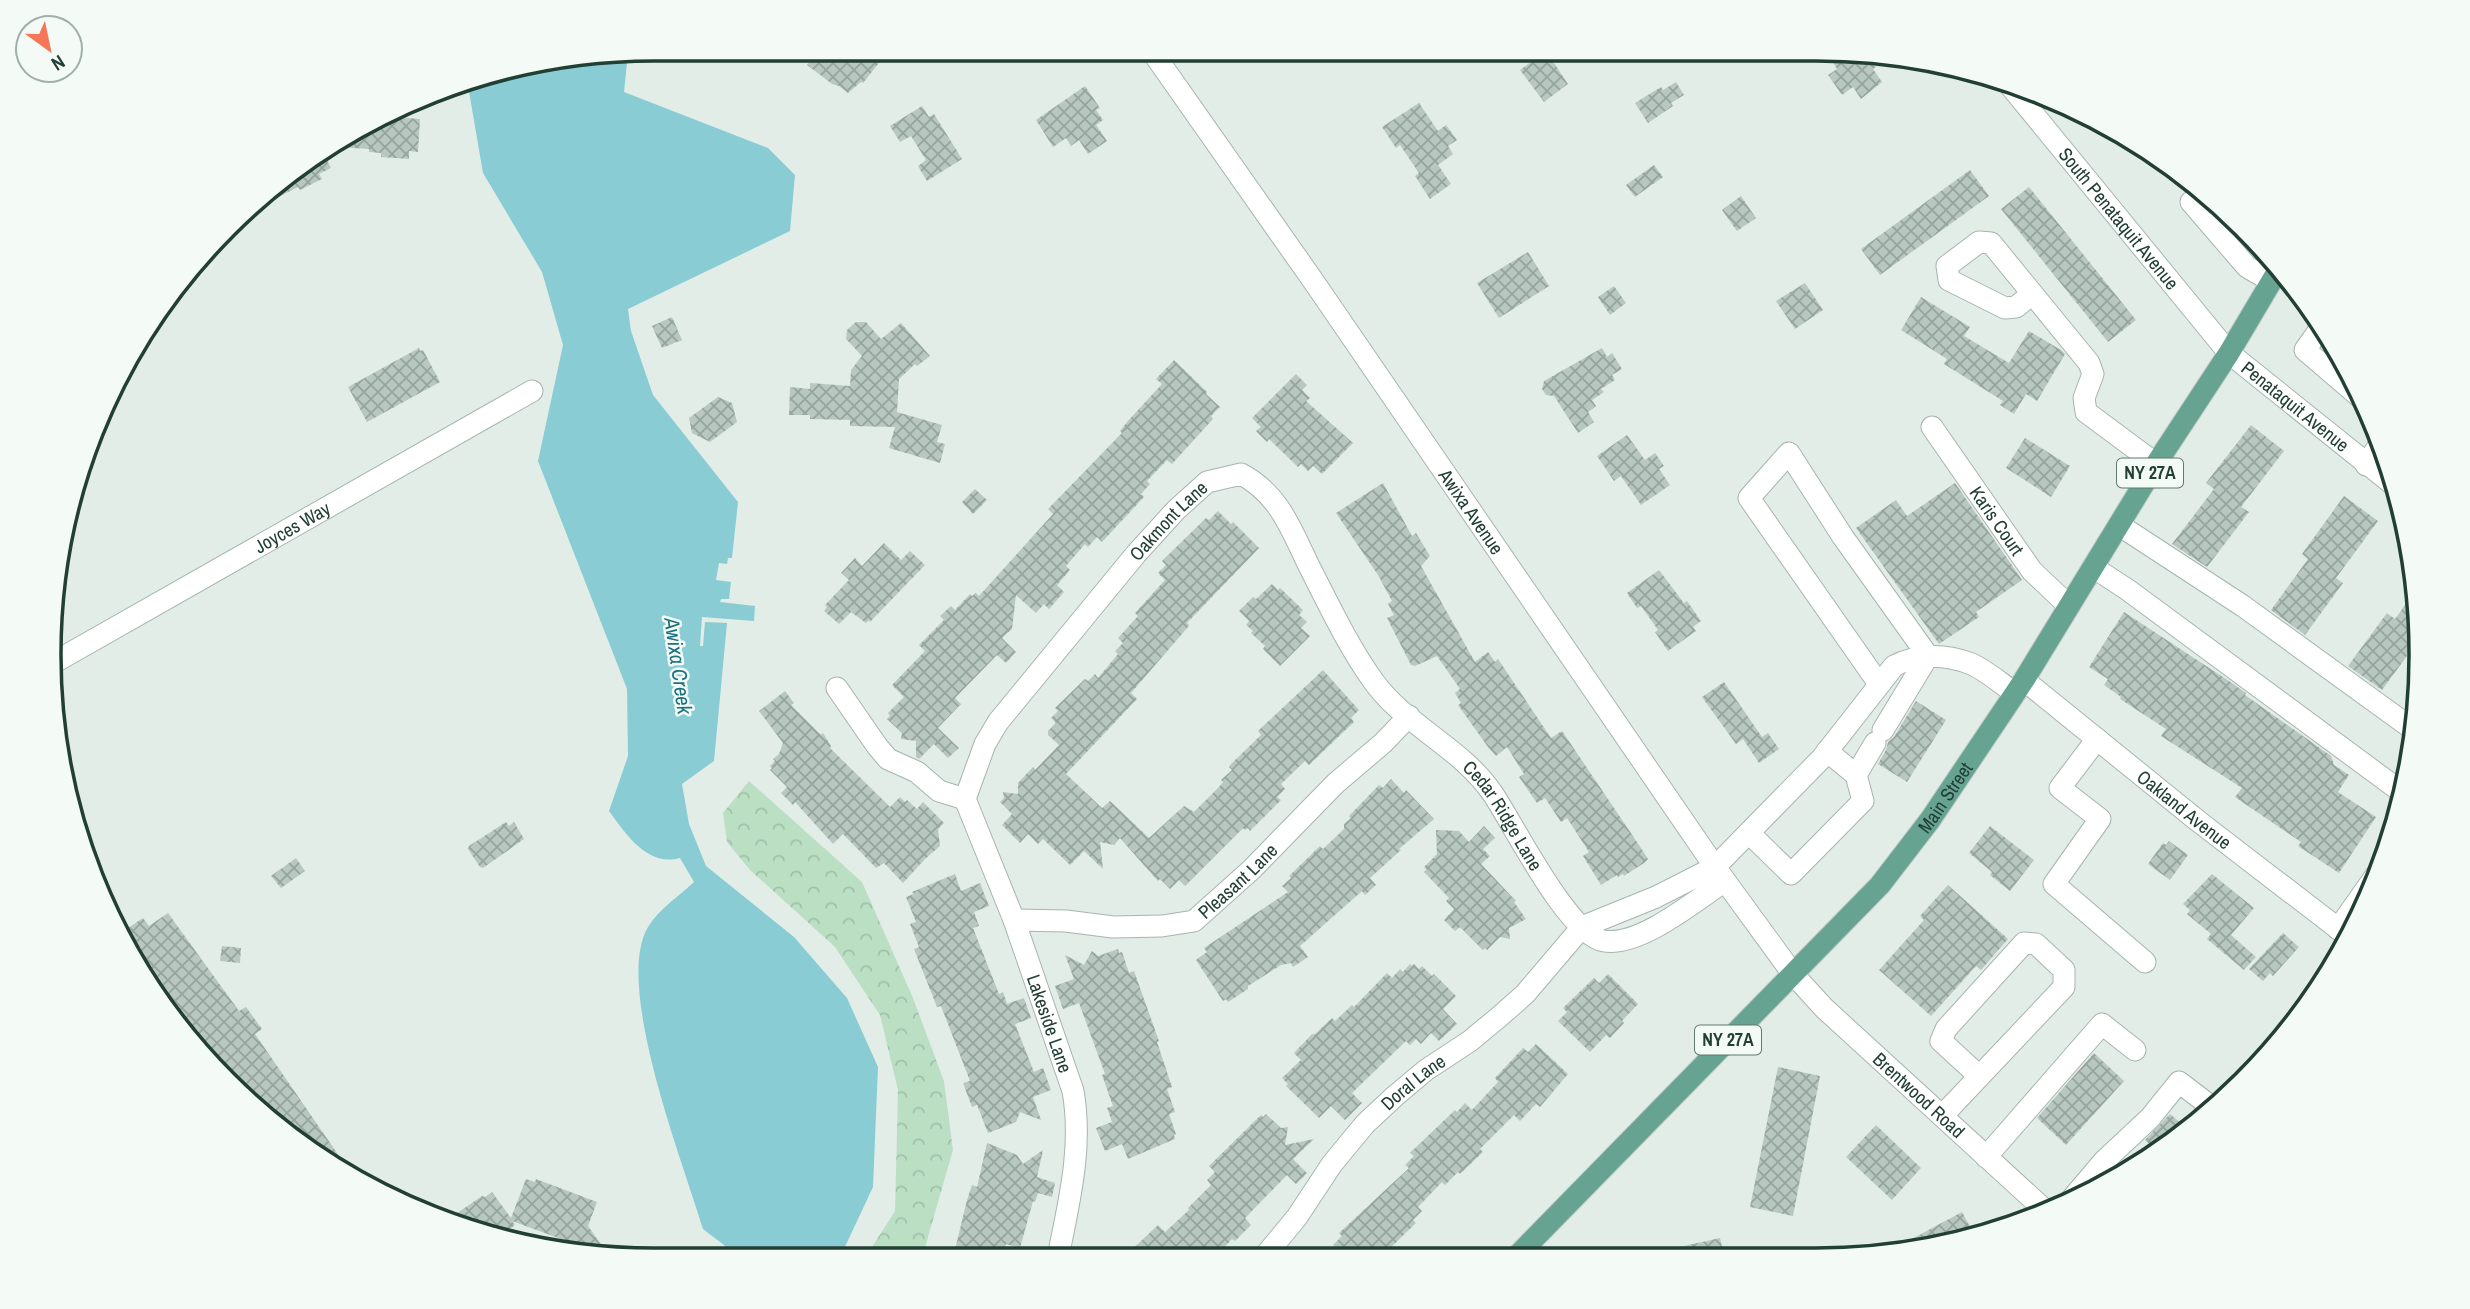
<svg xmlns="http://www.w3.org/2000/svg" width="2470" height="1309" viewBox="0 0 2470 1309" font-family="'Archivo Narrow',sans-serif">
	<defs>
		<pattern id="forest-crowns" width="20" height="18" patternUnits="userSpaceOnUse" patternTransform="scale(1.75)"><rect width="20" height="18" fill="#bbdfc3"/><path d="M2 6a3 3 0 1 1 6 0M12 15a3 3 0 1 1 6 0" fill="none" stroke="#a0c0a8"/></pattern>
		<pattern id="building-cross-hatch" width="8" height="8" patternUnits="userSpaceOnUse" patternTransform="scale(1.75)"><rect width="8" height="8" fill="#b8c8c1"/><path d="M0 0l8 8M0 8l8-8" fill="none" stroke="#95a49e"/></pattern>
	</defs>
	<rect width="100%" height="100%" fill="#e3ede8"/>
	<path fill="url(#forest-crowns)" d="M749,781L862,882L913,998L944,1081L953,1150L922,1258H865L895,1211L898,1090L880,1015L835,947L750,870L727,842L723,813Z"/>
	<path fill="#89ccd4" d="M628,53L624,92L768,148L795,175L790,231L628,309L631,331L653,395L738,502L732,558H728L727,564L719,563L716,580L731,582L729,599H721L720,602L755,606L754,621L702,617L700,646H703L705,622L727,623L714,761L682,784L689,824L706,866L794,937L847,998L878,1067L873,1187L843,1251L829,1258H735L724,1245L703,1229C684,1164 613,986 648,927C659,909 679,896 694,882L680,858C647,867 626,834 609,811L628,756L627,689L538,461L563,345L542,272L483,173L467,80Z"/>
	<path fill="url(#building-cross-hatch)" d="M819,49H890L863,83L861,82L848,93L839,86L832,84L807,65Z
		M1840,50L1865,52L1876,67L1873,69L1882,82L1861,99L1853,87L1842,95L1828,75L1837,69L1830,57Z
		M1546,51L1568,84L1544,102L1520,70Z
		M1676,82L1684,95L1671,103L1673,106L1648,123L1635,103L1661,87L1663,90Z
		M1085,86L1100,108L1096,110L1103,120L1096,125L1107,141L1088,154L1079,140L1071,146L1066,138L1053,147L1036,120Z
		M1419,103L1438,131L1446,125L1457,140L1448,146L1453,154L1438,165L1451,184L1430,199L1415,176L1419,173L1400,145L1396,148L1382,127Z
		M922,106L929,117L934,114L962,159L927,181L918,166L926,160L911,136L900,142L890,126Z
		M393,117L420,119L418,152L409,151V159L381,157V153L369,152V149L338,147Z
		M324,154L331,168L319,174L322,179L300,190L298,187L257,208L256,206L286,174Z
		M1654,165L1663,177L1635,197L1626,185Z
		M1970,170L1989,196L1880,275L1861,249Z
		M2029,187L2136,320L2108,342L2001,209Z
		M1741,196L1756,218L1737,231L1722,210Z
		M1528,252L1549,286L1499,318L1477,283Z
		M1805,283L1823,310L1795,329L1776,301Z
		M1614,286L1626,303L1610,315L1598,297Z
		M1921,297L1970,327L1964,336L2009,363L2029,331L2061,350L2065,354L2037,401L2026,394L2014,414L2000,405L2003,401L1944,364L1947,359L1901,330Z
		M672,317L682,340L662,348L652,326Z
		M856,322H866L881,339L901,323L930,356L917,366L915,364L899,379L897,412L942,425L937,442L945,444L940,463L889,448L895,427L850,426V420L810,419V415H789L790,387L810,389V383L850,386L851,370L862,356L846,339L847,330Z
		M419,348L420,351L423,350L440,382L367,422L348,387Z
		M1602,348L1607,357L1612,353L1622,369L1612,375L1615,380L1601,389L1604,392L1592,400L1596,406L1588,412L1594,422L1578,433L1554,396L1546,395L1542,389L1544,381Z
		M1174,360L1207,392L1206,394L1220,407L1211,416L1213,419L1172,464L1167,460L1147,481L1150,484L1141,494L1144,497L1102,542L1097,537L1088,547L1085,544L1066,566L1070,570L1057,585L1064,592L1049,609L1044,604L1036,613L1016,595L1012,629L1002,638L1016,652L1006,663L997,655L955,698L961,704L938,728L959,748L948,758L934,744L919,759L916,757V741L901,739L902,733L887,719L890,716L888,713L904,697L892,685L925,651L919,645L944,620L940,616L951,606L955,610L970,594L972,596L976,593L979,596L1053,514L1048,509L1122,433L1120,431L1127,422L1162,384L1156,379Z
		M1296,374L1307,385L1302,390L1310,398L1306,401L1353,443L1322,474L1313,466L1308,471L1301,464L1298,467L1269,439L1267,442L1256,431L1261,427L1252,418Z
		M718,397L732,403L737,422L710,442L692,433L689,418Z
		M2251,425L2284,451L2241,507L2249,512L2207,567L2172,544L2214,489L2206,483Z
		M1627,435L1645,460L1655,453L1664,466L1659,469L1670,485L1641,505L1621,476L1614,481L1597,456Z
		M2025,438L2070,466L2051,497L2006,468Z
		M1383,483L1412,536L1416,533L1430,556L1421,566L1475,662L1488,652L1495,662L1498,659L1551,738L1562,731L1641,848L1648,859L1644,863L1624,876L1623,874L1618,877L1617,875L1601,885L1583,856L1589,852L1567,818L1561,822L1545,798L1537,803L1519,777L1524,774L1507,747L1496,756L1488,747L1458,705L1461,703L1455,693L1460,689L1437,656L1415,666L1411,665L1387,618L1394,615L1388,604L1392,601L1378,575L1336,513Z
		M1955,483L2022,580L1976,612L1979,617L1939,644L1856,528L1896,500L1907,516Z
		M975,489L987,500L973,514L962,502Z
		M2344,496L2378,521L2336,578L2343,583L2305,635L2271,610L2308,559L2302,554Z
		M1218,511L1231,524L1233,522L1259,548L1187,623L1189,625L1188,627L1131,693L1137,699L1066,774L1102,808L1110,801L1149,838L1184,806L1194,812L1219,787L1223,782L1221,780L1232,770L1229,767L1231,764L1261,735L1258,731L1323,670L1359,710L1351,718L1354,722L1309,765L1305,761L1281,784L1285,789L1277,797L1281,800L1250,831L1248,828L1245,830L1243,828L1185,886L1179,880L1170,889L1160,879L1158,881L1120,838L1114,845L1100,842L1103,869L1084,851L1070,865L1043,839L1038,844L1028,834L1020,843L1002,825L1012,814L1000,802L1004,798L1003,792L1018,794V783L1033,767L1035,770L1059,745L1048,735V731L1056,723L1051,718L1058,711L1055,708L1085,679L1088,681L1095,674L1098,678L1118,654L1115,651L1123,643L1118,638L1138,616L1135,613L1165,580L1158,573L1166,565L1162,561L1206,518L1209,520Z
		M884,543L901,560L910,551L925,565L870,622L869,620L866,623L851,612L839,624L824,611L827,607L825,605L849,580L841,573L855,558L862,566Z
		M1659,570L1684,603L1687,601L1701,621L1693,627L1696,631L1668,651L1655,632L1658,630L1641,606L1637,608L1627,593Z
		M1272,584L1278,590L1280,588L1303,610L1299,615L1307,622L1301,628L1310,636L1280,666L1263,649L1265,646L1251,633L1253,631L1246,625L1249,621L1239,611L1253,597L1256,599Z
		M2416,590L2418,641L2382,690L2348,666L2387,613L2395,619Z
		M2124,612L2229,681L2246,693L2245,695L2331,756L2334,765L2349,775L2338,792L2376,817L2339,873L2298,846L2301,842L2235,797L2242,788L2161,736L2166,729L2120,699L2121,697L2104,685L2108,679L2089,667Z
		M1724,682L1762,737L1768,733L1779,749L1759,763L1743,739L1736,744L1702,697Z
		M785,691L794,703L791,705L821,735L823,733L831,746L830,748L890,807L900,797L905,802L907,800L917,809L923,802L944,823L938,829L940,846L925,859L903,883L884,863L876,868L843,834L833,844L795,802L793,805L781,793L787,787L770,770L772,768L770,766L775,761L773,759L779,754L783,743L759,711Z
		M1916,701L1946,720L1907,782L1878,764L1886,750L1888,742L1894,737Z
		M1391,779L1404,793L1406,790L1434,819L1399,849L1401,850L1370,878L1376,885L1365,895L1362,891L1300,946L1308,957L1293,967L1291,963L1281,965L1248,986V989L1228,1002L1226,999L1223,1001L1196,960L1207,952L1204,948L1288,892L1282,886L1291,878L1289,876L1320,846L1323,849L1344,829V824L1351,818L1349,816L1379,785L1383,788Z
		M506,822L509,826L514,822L524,839L483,868L480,867L468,849L469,846Z
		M1484,826L1495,838L1483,849L1490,856L1481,864L1516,901L1514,902L1526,919L1509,928L1510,939L1500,937L1487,950L1485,948L1483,950L1460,927L1455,931L1444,920L1454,909L1446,901L1449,898L1424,872L1427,870L1424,867L1437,854L1436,830L1459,831L1469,842Z
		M1990,826L2034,860L2010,891L1990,875L1992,872L1969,853Z
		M2169,841L2188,855L2170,880L2148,864L2163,843L2166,845Z
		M296,858L305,871L281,888L271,876Z
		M955,874L961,891L980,883L989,906L974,912L979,926L973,928L999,994L1003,992L1007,1004L1024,998L1031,1018L1015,1024L1034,1072L1043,1068L1051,1090L1033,1097L1041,1120L1020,1112L1016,1122L988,1133L977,1105L972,1107L963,1083L970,1081L941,1006L937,1007L914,949L919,947L910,924L916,922L906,897L914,894L912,892Z
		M2212,874L2254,908L2231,935L2256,957L2244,970L2207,939L2211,934L2187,914L2190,910L2183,904Z
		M1948,885L2008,939L1981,970L1976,966L1931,1016L1879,970L1924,920L1920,916Z
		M168,913L239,1011L246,1007L262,1029L255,1034L346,1166L344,1167L226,1082L151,991L126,943L134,937L128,928L143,918L149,926Z
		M2283,933L2299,947L2273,976L2270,973L2263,981L2249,969Z
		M222,946L241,948L240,963L220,961Z
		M1118,949L1119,953L1122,952L1129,973L1134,971L1159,1041L1157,1042L1172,1087L1167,1089L1175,1112L1169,1114L1176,1134L1174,1135L1175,1139L1128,1159L1122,1144L1105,1151L1096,1128L1112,1122L1107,1108L1113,1106L1102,1075L1105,1074L1079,1003L1063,1009L1055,986L1074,979L1065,955L1084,965L1092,951L1098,956Z
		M1410,964L1412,966L1414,964L1419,969L1422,966L1432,976L1434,974L1456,996L1443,1009L1457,1024L1439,1041L1431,1033L1421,1044L1416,1039L1410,1045L1406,1041L1352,1093L1362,1103L1345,1120L1331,1106L1319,1118L1286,1086L1288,1084L1282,1078L1301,1060L1294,1053L1312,1034L1314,1035L1332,1018L1335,1021L1352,1005L1354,1007L1387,973L1392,978L1400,969L1403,972Z
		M1608,974L1638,1004L1622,1021L1624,1023L1610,1038L1606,1035L1590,1052L1558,1021L1567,1012L1563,1008L1594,978L1599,983Z
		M1536,1044L1568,1074L1540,1107L1536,1104L1520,1121L1514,1115L1480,1149L1483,1152L1460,1174L1458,1172L1445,1185L1442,1182L1418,1207L1422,1211L1413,1220L1416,1223L1382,1256H1345L1333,1245L1342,1236L1339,1233L1409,1168L1405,1165L1414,1156L1410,1153L1455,1110L1457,1112L1465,1103L1472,1110L1498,1082L1495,1078L1523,1048L1528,1052Z
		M2094,1053L2124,1081L2066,1145L2037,1118Z
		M1778,1067L1820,1076L1793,1216L1750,1207Z
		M1266,1114L1281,1128L1288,1127L1285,1145L1314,1139L1293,1159L1307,1173L1296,1184L1287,1175L1245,1218L1251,1225L1235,1241L1232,1239L1215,1257H1124L1158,1225L1165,1232L1189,1210L1188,1208L1211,1185L1207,1180L1215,1172L1209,1166L1261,1115L1263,1117Z
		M2170,1114L2189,1130L2157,1151L2145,1140Z
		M1876,1125L1921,1168L1892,1200L1846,1157Z
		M987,1143L1017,1155L1023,1164L1043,1150L1037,1177L1055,1183L1052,1197L1038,1193L1035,1202L1033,1201L1020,1248L1006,1244L1003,1258H953L967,1200L972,1185L977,1187Z
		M526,1179L535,1182L536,1179L597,1202L588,1226L610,1257L512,1221L515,1225L496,1239L447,1220L482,1196L485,1197L492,1192L511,1218Z
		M1962,1212L1974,1234L1895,1255L1893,1249Z
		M1720,1238L1724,1255H1671L1670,1249Z"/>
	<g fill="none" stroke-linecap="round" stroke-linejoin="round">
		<g stroke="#a5b5af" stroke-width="23">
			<g id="minor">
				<path id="s1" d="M1151,50L1314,282L1715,867L1793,974L1824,1008L2048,1213"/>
				<path id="s2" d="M2008,83L2229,353L2395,486"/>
				<path d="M2191,202L2247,267L2271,281"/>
				<path d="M2032,294L2016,307L2005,308L1949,280L1947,266L1979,242L1991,243L2089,363L2093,374L2084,398L2086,412L2156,464"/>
				<path d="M2322,326L2305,350L2361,398"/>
				<path id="s3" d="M1932,427L2032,571L2069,606"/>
				<path d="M2366,465L2381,442"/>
				<path d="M2119,525L2243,606L2414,730"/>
				<path d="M2093,567L2128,590L2403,793"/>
				<path id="s4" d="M53,663L532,391"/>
				<path id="s5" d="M2024,680L2198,821L2349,937"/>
				<path d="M1879,684L1749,498L1789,453L1843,537L1928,656L1883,730"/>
				<path d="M837,688L877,746L888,759L917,772L939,791L965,799"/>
				<path d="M2097,739L2060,788L2100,819L2054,884L2145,962"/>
				<path d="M1856,775L1875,743"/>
				<path id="s6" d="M965,799L985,744L998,722L1136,554L1176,510L1207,482L1241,474C1279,494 1291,529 1309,566C1329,605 1348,646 1374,682C1406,726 1462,748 1493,794C1514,825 1568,935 1604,941C1640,947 1696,900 1725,881"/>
				<path id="s7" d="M965,799L1014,920L1073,1091C1083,1147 1069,1202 1058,1257"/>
				<path d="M1749,833L1791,874L1863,801L1856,775L1827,751"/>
				<path id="s8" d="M1014,920L1066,921L1113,927L1162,926L1194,921L1251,870L1336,783L1383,743L1409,716"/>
				<path d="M2338,929L2376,875"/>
				<path d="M1942,1116L2064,987V970L2036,944L2024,943L1946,1029L1941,1041L1979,1076"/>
				<path d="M1986,1157L2102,1024L2135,1050"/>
				<path d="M2070,1201L2104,1161L2150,1118L2179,1082L2213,1108"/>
				<path id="s9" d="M1264,1257L1297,1217L1332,1164L1365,1124L1395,1096L1426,1070L1470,1041L1499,1017L1525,994L1582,927L1656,897L1715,867L1822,758L1894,666C1916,654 1944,654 1969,663C1985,669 2001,684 2015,693"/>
			</g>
		</g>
		<g stroke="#c1c9c7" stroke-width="23">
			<g id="major">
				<path id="s10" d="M1517,1256L1880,885L1930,820L2024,680L2156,464L2229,353L2280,267"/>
			</g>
		</g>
		<use href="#minor" stroke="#fff" stroke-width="21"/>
		<use href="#major" stroke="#66a491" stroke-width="21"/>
	</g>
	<g text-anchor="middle" stroke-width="5" stroke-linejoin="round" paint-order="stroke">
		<g fill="#f4faf6" stroke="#617770" stroke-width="2">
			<rect x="2117" y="458.5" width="66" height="29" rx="5"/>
			<rect x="1695" y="1025.5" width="66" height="29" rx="5"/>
		</g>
		<g font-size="18" font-weight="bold" fill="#223f36">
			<text x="2150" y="479">NY 27A</text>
			<text x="1728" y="1046">NY 27A</text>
		</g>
		<g font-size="19" fill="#223f36" stroke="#f4faf6">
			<text dy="7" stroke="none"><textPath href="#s2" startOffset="175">South Penataquit Avenue</textPath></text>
			<text dy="7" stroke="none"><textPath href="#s2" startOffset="434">Penataquit Avenue</textPath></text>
			<text dy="7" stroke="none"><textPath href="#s1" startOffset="562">Awixa Avenue</textPath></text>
			<text dy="7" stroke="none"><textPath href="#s3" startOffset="114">Karis Court</textPath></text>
			<text dy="7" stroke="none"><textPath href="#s6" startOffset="348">Oakmont Lane</textPath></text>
			<text dy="7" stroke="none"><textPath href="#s4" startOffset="275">Joyces Way</textPath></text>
			<text dy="7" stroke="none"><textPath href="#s10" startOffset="628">Main Street</textPath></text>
			<text dy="7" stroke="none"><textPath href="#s5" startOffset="206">Oakland Avenue</textPath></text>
			<text dy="7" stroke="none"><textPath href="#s6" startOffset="875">Cedar Ridge Lane</textPath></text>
			<text dy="7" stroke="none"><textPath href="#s8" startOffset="240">Pleasant Lane</textPath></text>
			<text dy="7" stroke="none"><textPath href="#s7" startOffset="240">Lakeside Lane</textPath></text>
			<text dy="7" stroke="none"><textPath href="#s9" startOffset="231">Doral Lane</textPath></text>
			<text dy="7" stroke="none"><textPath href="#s1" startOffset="1300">Brentwood Road</textPath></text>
		</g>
		<g font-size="21" font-style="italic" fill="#1a727e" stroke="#f4faf6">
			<text transform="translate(678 666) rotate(82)" y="7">Awixa Creek</text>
		</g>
	</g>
	<path d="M0 0H2470V1309H0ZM654 61H1816A593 593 0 0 1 2409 654V655A593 593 0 0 1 1816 1248H654A593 593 0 0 1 61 655V654A593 593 0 0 1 654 61Z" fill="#f4faf6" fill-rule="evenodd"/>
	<path fill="none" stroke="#223f36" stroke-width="3.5" d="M654 61H1816A593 593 0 0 1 2409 654V655A593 593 0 0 1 1816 1248H654A593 593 0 0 1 61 655V654A593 593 0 0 1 654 61Z"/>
	<g transform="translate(49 49) rotate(147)"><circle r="33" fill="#f4faf6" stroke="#a0afa9" stroke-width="2"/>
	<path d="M0-5L12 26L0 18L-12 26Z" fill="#f67758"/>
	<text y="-10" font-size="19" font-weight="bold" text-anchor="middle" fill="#223f36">N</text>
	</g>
</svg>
